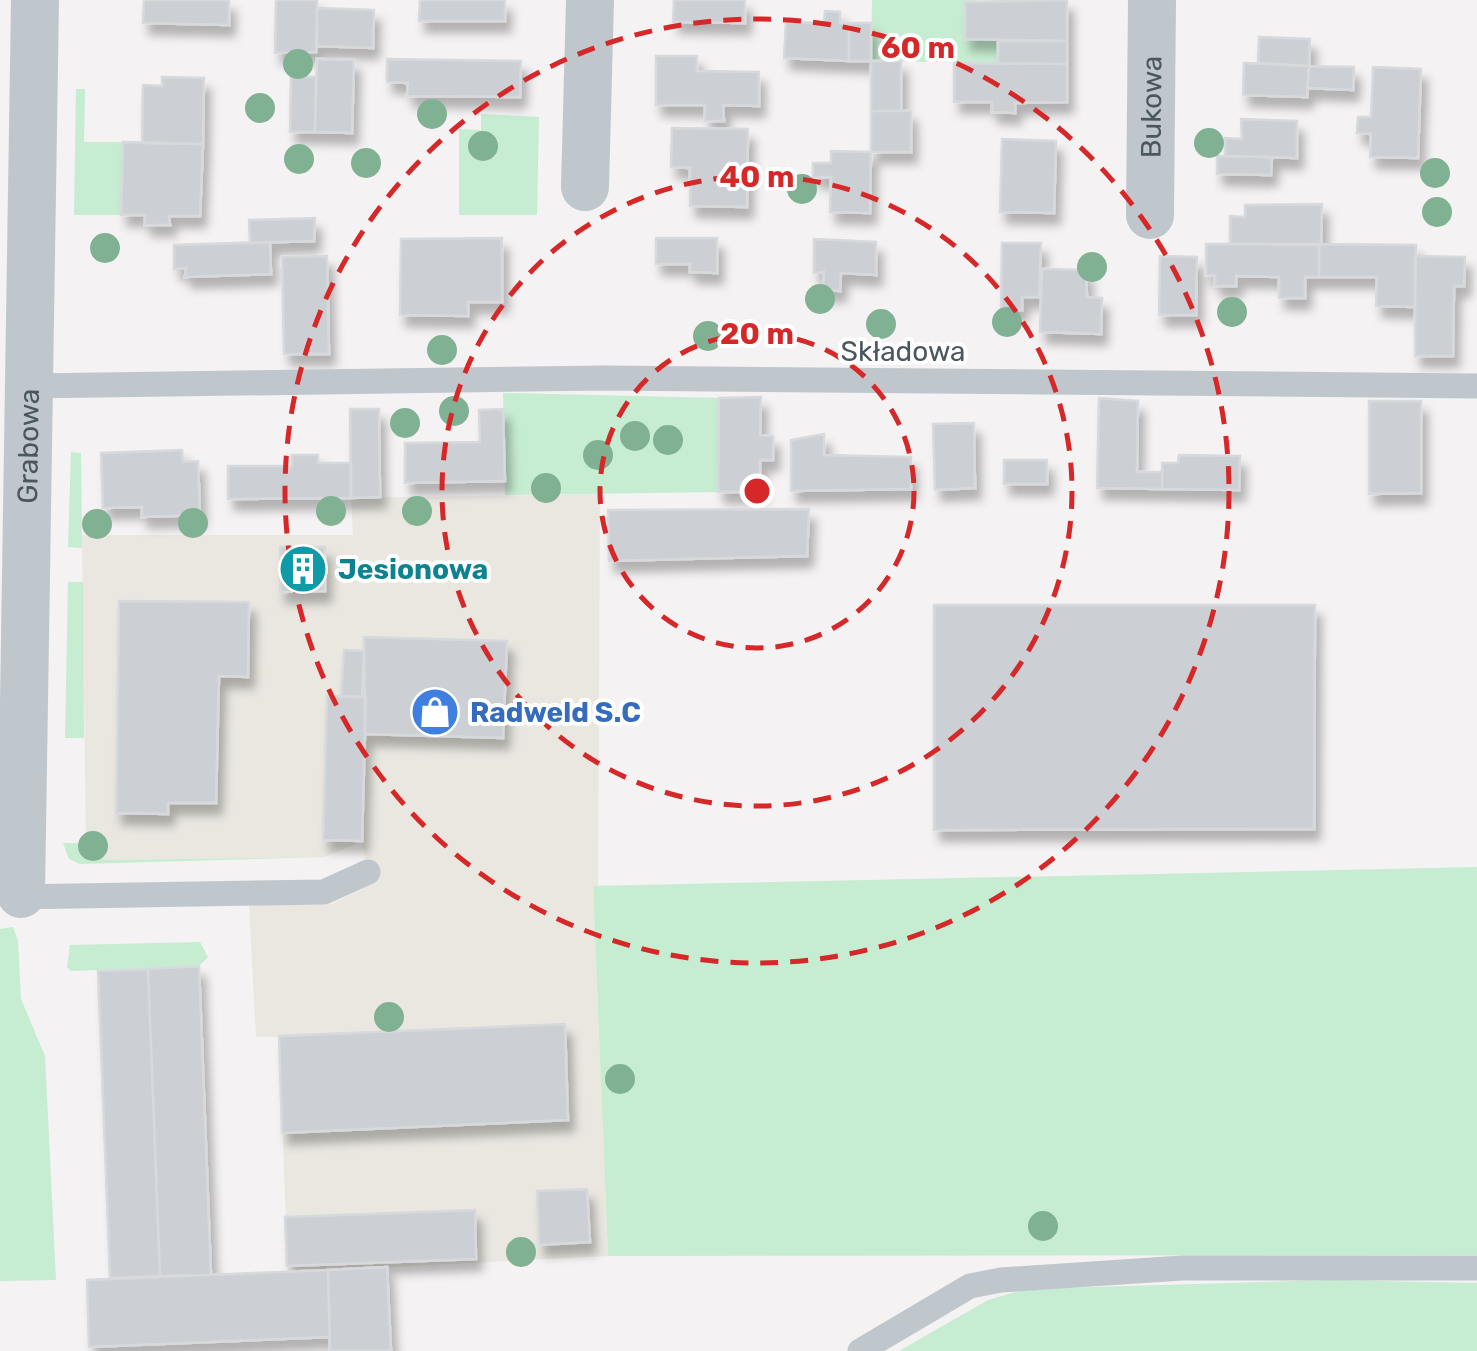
<svg xmlns="http://www.w3.org/2000/svg" width="1477" height="1351" viewBox="0 0 1477 1351" font-family="Rubik,sans-serif">
	<defs>
		<filter id="shadow"><feDropShadow dx="6" dy="11" stdDeviation="5" flood-color="#0004"/></filter>
	</defs>
	<rect width="100%" height="100%" fill="#f4f2f2"/>
	<path fill="#e9e7e0" d="M600,494L598,886L593,887L608,1256L288,1272L279,1037H256L249,905L332,904L372,884L361,842L324,857L103,860L86,847L82,535H353L351,498Z"/>
	<path fill="#c6ecd1" d="M872,0H979L965,2V39L998,41V63L871,61Z
		M76,89H85L84,142H123L121,215H74Z
		M481,114L539,117L537,215H459V129L481,130Z
		M503,393L719,398L718,492L505,495Z
		M71,452L81,453L82,548L68,547Z
		M68,582H83L84,738H65Z
		M63,843H86L103,860L324,857L80,864L69,859Z
		M1477,867V1255L608,1256L593,886Z
		M13,927L18,941L21,999L45,1056L56,1280L0,1281V929Z
		M200,942L208,957L199,966L71,971L67,967L70,945Z
		M1330,1280L1477,1283V1351H899L988,1300L1026,1289Z"/>
	<path fill="#ccd0d4" stroke="#d7d9dd" stroke-width="2.5" filter="url(#shadow)" d="M144,0H229V25L143,23Z
		M276,0H317L316,52L275,53Z
		M420,0H505V21H419Z
		M674,0H745V23L673,22Z
		M1067,0V41L965,39V2Z
		M317,8L374,10L373,48L317,46Z
		M825,11L840,12V23H849V61L784,58L786,22L824,23Z
		M849,23H871V61H849Z
		M1259,37L1310,39L1309,66L1258,63Z
		M998,41H1067V64L998,63Z
		M656,56H697V71L759,72V106L723,105L724,121H705V105H656Z
		M317,59L354,60L352,133L315,132Z
		M387,59L521,61L520,97L407,96L408,83L387,82Z
		M871,61H901V111H871Z
		M954,63L1067,64V102L1015,103V113L992,112V102H954Z
		M1244,63L1309,66L1307,97L1243,95Z
		M1309,66L1354,67L1353,90L1307,88Z
		M1373,67L1421,69L1418,158L1370,157L1371,134L1357,133L1358,117H1371Z
		M291,76L316,77L315,132H290Z
		M162,77L204,78L203,144L142,143L143,85L162,86Z
		M871,111H911V152H871Z
		M1241,119L1297,121V158L1225,156V138L1242,139Z
		M672,128L748,129L747,207L690,206V168L671,167Z
		M1002,139L1056,141L1054,213L1000,212Z
		M123,142L203,144L200,216H169L170,225H145V215H121Z
		M831,151L871,152L870,213L830,212L831,177H813V163H831Z
		M1217,156L1272,157L1271,175L1217,174Z
		M1322,204L1321,245L1230,244V216L1245,217V205Z
		M315,218L314,241L250,243L249,220Z
		M502,238V302H468V316L400,315L401,239Z
		M656,238H717V273L690,272V264H656Z
		M814,239L876,242V275L841,273L840,291L823,290L824,272L814,273Z
		M270,242L271,274L185,277L186,268L174,269V245Z
		M1002,243H1041L1039,297H1022V310L1001,309Z
		M1206,244H1319V277H1305V298H1279V277L1236,276V286H1215V275H1206Z
		M1319,244L1416,245L1415,307L1376,306L1377,277H1319Z
		M327,256L329,354H284L282,257Z
		M1160,256L1197,257L1196,315H1159Z
		M1415,256L1465,257L1464,286H1454L1453,356H1415Z
		M1042,269L1086,270L1087,297L1102,298L1101,334L1040,332Z
		M761,397L760,435L773,436V460H760V492H718L719,398Z
		M1099,398L1138,401L1137,472H1162V489L1097,488Z
		M1369,401H1421V493L1369,494Z
		M350,409H379L380,497L351,498Z
		M503,409L505,481L405,483V443L480,442L479,410Z
		M974,423L975,488L935,490L933,424Z
		M824,434V455L911,457V489L791,491V440Z
		M182,450L183,462L198,461L200,515L142,517V507L103,508L101,453Z
		M292,455H318V463H351V498L228,499V466H292Z
		M1179,455L1240,456L1239,490L1162,489V463H1178Z
		M1004,460H1047V484H1004Z
		M809,509L807,556L609,561L608,510Z
		M280,547H325V591L280,592Z
		M119,601L249,602L248,677L219,676L216,803H168V814L116,813Z
		M934,605H1315L1314,829L934,830Z
		M364,637L507,641L503,738L365,734Z
		M344,650L364,651L362,697H341Z
		M327,696L366,697L362,841L323,840Z
		M199,966L211,1275L160,1276L148,969Z
		M148,969L160,1276L110,1278L98,971Z
		M565,1024L568,1120L282,1133L279,1036Z
		M587,1189L590,1242L539,1245L537,1191Z
		M475,1210L476,1259L287,1266L285,1217Z
		M387,1267L391,1351H330L328,1270Z
		M328,1270L330,1337L89,1347L87,1280Z"/>
	<g fill="none" stroke-linecap="round" stroke-linejoin="round">
		<path stroke="#bfc7cd" stroke-width="25" d="M29,386L605,378L1477,386
			M13,897L324,892L368,872
			M860,1351L970,1286L1001,1280L1182,1268H1477"/>
		<g stroke="#bfc7cd" stroke-width="48">
			<path d="M585,187L590,0"/>
			<path id="s1" d="M1150,215L1152,0"/>
			<path id="s2" d="M21,894L35,0"/>
		</g>
	</g>
	<g fill="#80b193">
		<circle cx="298" cy="64" r="15"/>
		<circle cx="260" cy="108" r="15"/>
		<circle cx="432" cy="114" r="15"/>
		<circle cx="1209" cy="143" r="15"/>
		<circle cx="483" cy="146" r="15"/>
		<circle cx="299" cy="159" r="15"/>
		<circle cx="366" cy="163" r="15"/>
		<circle cx="1435" cy="173" r="15"/>
		<circle cx="802" cy="189" r="15"/>
		<circle cx="1437" cy="212" r="15"/>
		<circle cx="105" cy="248" r="15"/>
		<circle cx="1092" cy="267" r="15"/>
		<circle cx="820" cy="299" r="15"/>
		<circle cx="1232" cy="312" r="15"/>
		<circle cx="1007" cy="322" r="15"/>
		<circle cx="881" cy="324" r="15"/>
		<circle cx="708" cy="336" r="15"/>
		<circle cx="442" cy="350" r="15"/>
		<circle cx="454" cy="411" r="15"/>
		<circle cx="405" cy="423" r="15"/>
		<circle cx="635" cy="436" r="15"/>
		<circle cx="668" cy="440" r="15"/>
		<circle cx="598" cy="455" r="15"/>
		<circle cx="546" cy="488" r="15"/>
		<circle cx="331" cy="511" r="15"/>
		<circle cx="417" cy="511" r="15"/>
		<circle cx="193" cy="523" r="15"/>
		<circle cx="97" cy="524" r="15"/>
		<circle cx="93" cy="846" r="15"/>
		<circle cx="389" cy="1017" r="15"/>
		<circle cx="620" cy="1079" r="15"/>
		<circle cx="1043" cy="1226" r="15"/>
		<circle cx="521" cy="1252" r="15"/>
	</g>
	<g fill="none" stroke="#d62828" stroke-width="5" stroke-dasharray="18 12">
		<circle cx="757" cy="491" r="157"/>
		<circle cx="757" cy="491" r="315"/>
		<circle cx="757" cy="491" r="472"/>
	</g>
	<defs>
		<g id="building-disc" transform="scale(2.5)"><circle r="9.5" fill="#0f9aa8" stroke="#fff"/><path d="M-4-6H4V6H1V3H-1V6H-4ZM-2.5-4.3h1.7v1.8h-1.7ZM.8-4.3h1.7v1.8H.8ZM-2.5-1h1.7V.8h-1.7ZM.8-1h1.7V.8H.8Z" fill="#fff"/></g>
		<g id="shop-disc" transform="scale(2.5)"><circle r="9.5" fill="#3f7fe0" stroke="#fff"/><path d="M-5-2.5h2.3a2.7 3.5 0 0 1 5.4 0H5L5.5 6h-11ZM-1.5-2.5h3a1.5 2.3 0 0 0-3 0Z" fill="#fff"/></g>
	</defs>
	<g fill-rule="evenodd">
		<use href="#building-disc" x="303" y="569"/>
		<use href="#shop-disc" x="435" y="712"/>
	</g>
	<g text-anchor="middle" stroke-width="8" stroke-linejoin="round" paint-order="stroke">
		<g font-size="28" fill="#4b575e" stroke="#fff">
			<text dy="10" stroke="none"><textPath href="#s1" startOffset="108">Bukowa</textPath></text>
			<text x="903" y="361">Składowa</text>
			<text dy="10" stroke="none"><textPath href="#s2" startOffset="448">Grabowa</textPath></text>
		</g>
		<g font-size="28" font-weight="bold" fill="#0d838f" stroke="#fff" text-anchor="start">
			<text x="338" y="579">Jesionowa</text>
		</g>
		<g font-size="28" font-weight="bold" fill="#366cbe" stroke="#fff" text-anchor="start">
			<text x="470" y="722">Radweld S.C</text>
		</g>
	</g>
	<circle cx="757" cy="491" r="15" fill="#d62828" stroke="#fff" stroke-width="5"/>
	<g font-size="30" text-anchor="middle" font-weight="bold" fill="#d62828" stroke="#fff" stroke-width="8" stroke-linejoin="round" paint-order="stroke">
		<text x="918" y="58">60 m</text>
		<text x="757" y="187">40 m</text>
		<text x="757" y="344">20 m</text>
	</g>
</svg>
